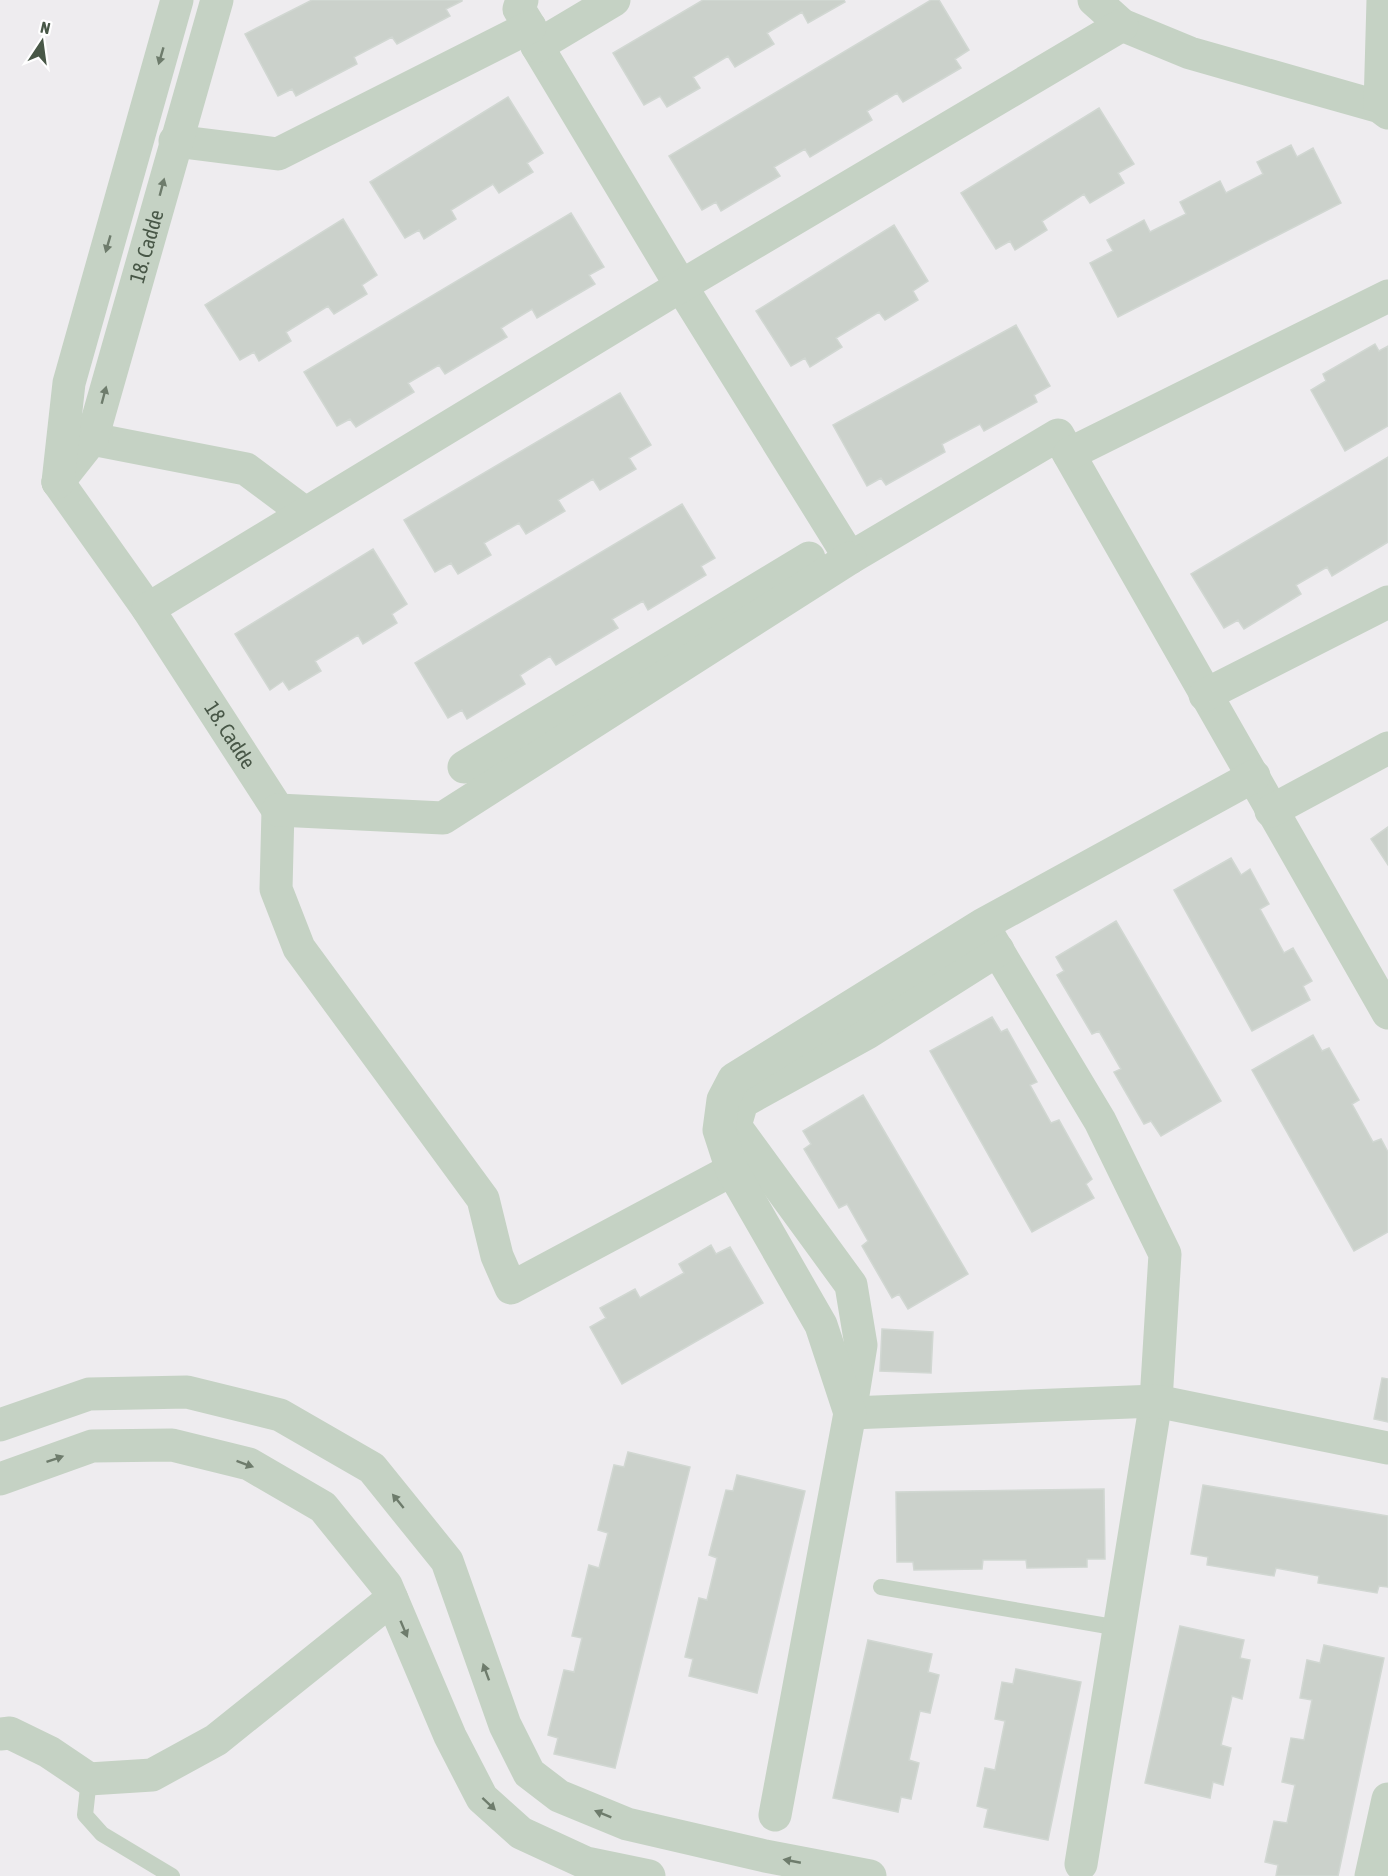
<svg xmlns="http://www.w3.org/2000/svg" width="1388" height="1876" viewBox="0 0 1388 1876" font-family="'Asap Condensed',sans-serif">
	<rect width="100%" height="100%" fill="#eeecef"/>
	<path fill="#cbd1cb" stroke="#d1d7d2" stroke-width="1.5" d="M312,0H462V1L446,9L450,16L397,44L392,37L354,57L357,64L296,96L292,89L278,96L245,34Z
		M703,0H844L845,2L808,23L802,12L767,33L774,44L735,67L728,56L693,77L700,88L667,107L660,96L644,105L613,53Z
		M931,0H939L969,50L955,59L961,68L903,102L897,93L867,111L872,120L810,157L805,149L774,167L780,176L721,211L716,202L702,210L669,156Z
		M508,97L543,153L527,163L533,172L499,193L493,184L451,210L456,219L424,239L419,230L405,238L370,182Z
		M1099,108L1134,164L1118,173L1124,183L1090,203L1084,194L1042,221L1047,230L1015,250L1010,241L996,249L961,193Z
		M1291,145L1297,157L1313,148L1341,203L1118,317L1090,263L1113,251L1107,240L1144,220L1150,232L1186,214L1180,202L1220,181L1226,193L1263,174L1257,162Z
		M571,213L604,267L589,275L595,284L537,318L532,309L501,328L507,337L445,374L439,365L408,383L414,392L356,427L350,419L337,426L304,372Z
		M343,219L377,275L362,285L367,294L334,314L328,306L286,332L291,341L259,361L254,352L240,360L205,305Z
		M894,225L928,281L913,291L918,300L885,320L879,312L836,338L842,347L810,367L805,358L791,366L756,311Z
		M1016,325L1050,386L1034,395L1037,402L984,431L980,424L942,444L945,452L886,485L881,478L867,486L833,425Z
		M1375,344L1379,351L1388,346V426L1345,451L1311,390L1326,381L1323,374Z
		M620,393L651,445L629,458L636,469L600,490L593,479L558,500L565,511L526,534L519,523L484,543L491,555L458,574L451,563L435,572L404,520Z
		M1388,457V542L1332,576L1327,567L1296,585L1301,594L1244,629L1238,620L1224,628L1191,574Z
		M682,504L715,558L701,566L706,575L648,610L643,601L612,619L618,628L556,665L550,656L520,675L525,684L467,719L462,710L448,718L415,663Z
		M373,549L407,604L392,614L397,623L363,644L358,635L315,661L321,671L289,690L283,681L270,690L235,634Z
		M1388,827V865L1371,839Z
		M1231,858L1241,875L1250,869L1269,904L1260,909L1284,953L1293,948L1312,981L1303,986L1310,1000L1252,1031L1174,890Z
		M1116,921L1221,1101L1161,1136L1151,1121L1144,1124L1114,1072L1121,1069L1099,1031L1092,1034L1057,975L1064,971L1056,957Z
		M992,1017L1001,1032L1007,1029L1037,1082L1030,1085L1051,1123L1059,1120L1092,1179L1086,1184L1094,1198L1032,1232L930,1051Z
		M1313,1035L1322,1051L1329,1048L1359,1100L1352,1104L1373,1142L1381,1139L1388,1152V1232L1354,1251L1252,1070Z
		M863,1095L968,1274L908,1309L899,1294L892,1298L862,1246L868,1241L847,1204L839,1208L804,1149L811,1144L803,1131Z
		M711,1245L716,1254L730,1247L763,1303L622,1384L590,1327L606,1318L600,1308L635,1289L640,1298L684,1273L679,1264Z
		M882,1329L933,1332L931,1373L880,1371Z
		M1382,1378L1388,1379V1422L1374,1419Z
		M628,1452L690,1467L615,1768L554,1754L558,1738L548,1735L564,1670L574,1672L582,1638L572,1636L589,1565L599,1568L608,1533L598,1530L614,1465L624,1467Z
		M737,1475L805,1491L757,1693L689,1676L693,1659L685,1657L699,1598L707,1600L717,1558L709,1555L726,1490L733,1491Z
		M1203,1485L1388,1516V1587L1379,1586L1377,1593L1318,1583L1319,1576L1276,1568L1274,1576L1207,1565L1208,1557L1191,1554Z
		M1104,1489L1105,1559H1087V1567L1027,1568L1026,1560H983L982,1569L914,1570L913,1562H897L896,1492Z
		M1180,1626L1244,1640L1240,1658L1250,1660L1242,1699L1232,1696L1221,1745L1231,1748L1223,1785L1213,1782L1210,1798L1145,1783Z
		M868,1640L932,1654L928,1672L939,1675L930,1713L920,1711L909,1760L919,1763L911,1799L901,1797L898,1812L833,1798Z
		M1324,1645L1384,1658L1338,1876H1276L1278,1865L1265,1862L1274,1821L1287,1823L1295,1785L1282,1782L1291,1738L1304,1740L1312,1700L1300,1698L1307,1660L1320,1663Z
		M1016,1669L1081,1682L1048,1840L984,1827L988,1809L977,1806L985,1768L995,1770L1005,1721L995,1719L1002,1682L1013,1684Z"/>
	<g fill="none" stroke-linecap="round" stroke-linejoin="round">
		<path stroke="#c5d2c4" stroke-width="16" d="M881,1587L1119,1628
			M89,1779L85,1815L102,1834L172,1876"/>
		<g stroke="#c5d2c4" stroke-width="33">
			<path d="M522,0L519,9L530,27L537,46L681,286L850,558L1058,435L1388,1013"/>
			<path d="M1094,0L1122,25L1190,53L1380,107L1388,113"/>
			<path d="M537,46L614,0"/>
			<path d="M1380,107L1383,0"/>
			<path d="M175,141L278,154L530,27"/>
			<path d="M92,439L246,469L305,513"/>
			<path d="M1069,454L1388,296"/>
			<path id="s1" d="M58,482L148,609L278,810"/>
			<path d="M148,609L681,286L1122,25"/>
			<path d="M1205,695L1388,602"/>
			<path d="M464,767L809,558"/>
			<path d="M278,810L276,889L299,948L483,1199L497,1256L511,1288L732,1170"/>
			<path d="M278,810L443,818L850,558"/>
			<path d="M1271,811L1388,748"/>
			<path d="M986,931L1100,1121L1165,1254L1156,1401L1081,1864"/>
			<path d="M998,950L867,1033L742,1102L735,1126L851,1285L861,1345L850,1413L1156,1401L1388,1448"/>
			<path d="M0,1734L10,1733L49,1752L89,1779L152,1775L216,1740L392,1599"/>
			<path d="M775,1815L850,1413L821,1325L732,1170L719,1130L723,1100L734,1079L982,925L1254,776"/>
			<path d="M1371,1876L1388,1799"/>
		</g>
		<g stroke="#c5d2c4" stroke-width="33">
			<path id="s2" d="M58,482L92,439L217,0"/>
			<path d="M58,482L69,383L177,0"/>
			<path d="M0,1425L89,1394L187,1392L280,1415L372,1468L447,1561L505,1725L529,1773L559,1796L627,1824L765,1856L870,1876"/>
			<path d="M0,1479L92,1446L172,1445L249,1464L323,1507L386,1585L450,1736L482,1798L521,1833L586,1863L649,1876"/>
		</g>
	</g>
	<defs><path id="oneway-solid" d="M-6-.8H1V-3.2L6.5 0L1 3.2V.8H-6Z" transform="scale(1.5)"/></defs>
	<g fill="#6e7c6c">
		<use href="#oneway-solid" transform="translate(161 56) rotate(106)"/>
		<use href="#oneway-solid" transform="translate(162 187) rotate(-75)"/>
		<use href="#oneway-solid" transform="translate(108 244) rotate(106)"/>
		<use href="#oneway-solid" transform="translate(104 395) rotate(-75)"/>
		<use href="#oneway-solid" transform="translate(55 1459) rotate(-19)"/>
		<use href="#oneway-solid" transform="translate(245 1464) rotate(20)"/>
		<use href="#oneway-solid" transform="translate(398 1501) rotate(-129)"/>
		<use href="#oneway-solid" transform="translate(404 1629) rotate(67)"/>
		<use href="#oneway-solid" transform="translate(486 1672) rotate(-110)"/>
		<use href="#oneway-solid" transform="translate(489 1804) rotate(43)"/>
		<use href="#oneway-solid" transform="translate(603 1814) rotate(-158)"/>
		<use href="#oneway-solid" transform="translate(792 1861) rotate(-169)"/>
	</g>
	<g text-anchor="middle" stroke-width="5" stroke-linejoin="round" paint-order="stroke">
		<g font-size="21" fill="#485747" stroke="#fff">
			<text dy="7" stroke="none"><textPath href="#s2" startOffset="255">18. Cadde</textPath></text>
			<text dy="7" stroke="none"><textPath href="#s1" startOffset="306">18. Cadde</textPath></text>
		</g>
	</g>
	<g transform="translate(42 42) rotate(13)" stroke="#ffffff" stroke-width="4.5" paint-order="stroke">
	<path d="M0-4.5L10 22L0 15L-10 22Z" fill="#485747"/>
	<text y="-9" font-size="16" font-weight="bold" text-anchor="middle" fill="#485747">N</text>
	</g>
</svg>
